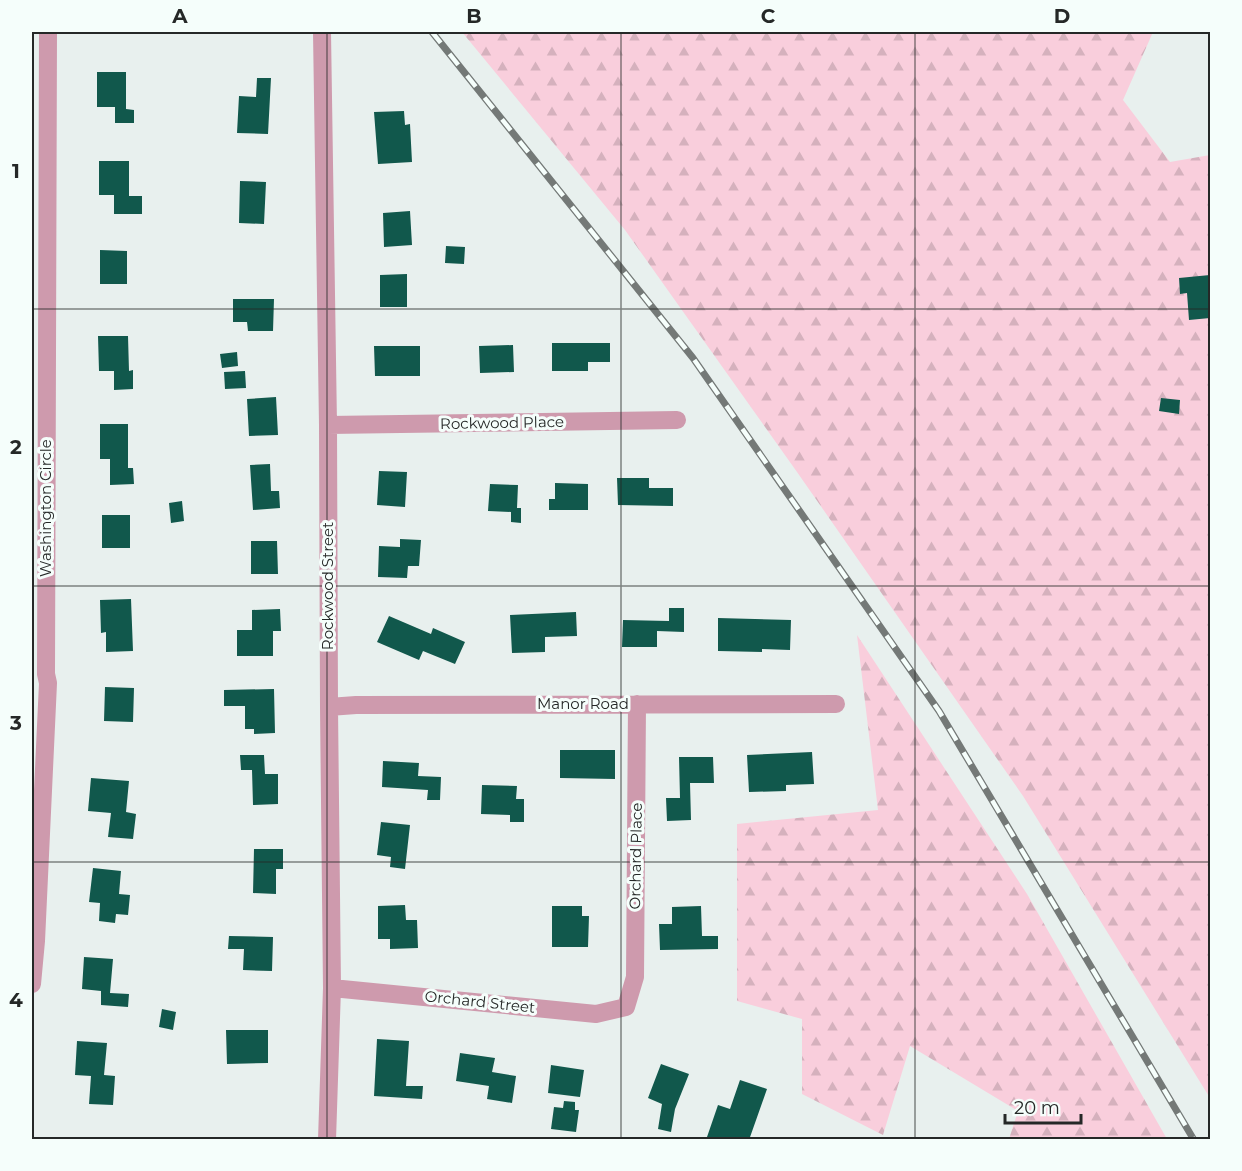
<svg xmlns="http://www.w3.org/2000/svg" width="1242" height="1171" viewBox="0 0 1242 1171" font-family="Montserrat,sans-serif">
	<defs>
		<pattern id="forest-firs" width="22" height="20" patternUnits="userSpaceOnUse" patternTransform="scale(1.5)"><rect width="22" height="20" fill="#f9cedc"/><path d="M5 1l3.5 6h-7zM16 11l3.5 6h-7z" fill="#d5b1bd"/></pattern>
	</defs>
	<rect width="100%" height="100%" fill="#e8f0ee"/>
	<path fill="url(#forest-firs)" d="M462,32H1153L1123,100L1170,162L1210,155V1098L1023,796L797,472L625,230Z
		M857,635L1027,894L1167,1139H1009L1018,1111L910,1046L883,1135L802,1094V1019L737,1001V824L878,810Z"/>
	<path fill="#11584c" d="M97,72H126V109L134,110V123H115V107H97Z
		M257,78H271L268,134L237,133L239,96L256,97Z
		M404,111L405,125L410,124L412,162L378,164L374,112Z
		M99,161H129V196H142V214H114V195H99Z
		M240,181L266,182L264,224L239,223Z
		M410,211L412,245L384,247L383,213Z
		M446,246L465,247L464,264L445,263Z
		M100,250L127,251V284H100Z
		M407,274V307H380V275Z
		M1210,275V318L1189,320L1187,293L1180,294L1179,278Z
		M233,299H274L273,331H248L247,322H233Z
		M98,336H128L129,371L133,370V389L114,390V371H99Z
		M552,343H610V362H588V371H552Z
		M513,345L514,372L480,373L479,346Z
		M374,346H420V376H375Z
		M237,352L238,366L222,368L220,354Z
		M245,371L246,388L225,389L224,372Z
		M276,397L278,435L249,436L247,399Z
		M1161,398L1180,400L1179,414L1159,411Z
		M100,424H128V468H133L134,484L110,485V459H100Z
		M270,464L271,491H279L280,508L253,510L250,465Z
		M379,471L407,472L405,507L377,505Z
		M617,478H649V488H673V506L618,505Z
		M555,483L588,484V510H549V499H555Z
		M490,484L518,485L517,508H521V523L511,522V512L488,511Z
		M182,501L184,521L171,523L169,503Z
		M102,515H130V548H102Z
		M400,539L421,540L419,566H408L407,578L378,577L379,546L400,547Z
		M251,541H277L278,574H251Z
		M131,599L133,651L106,652V632L101,633L100,600Z
		M669,608H684V632L657,631V647H622L623,620L669,621Z
		M280,609L281,631H273V656H237V630H252V610Z
		M576,612L577,636L545,637V652L512,653L510,615Z
		M389,616L431,634L433,628L465,642L455,664L423,651L419,660L377,642Z
		M718,618L791,620L790,650L762,649V652L718,651Z
		M105,687L134,688L133,722L104,721Z
		M274,689L275,733L254,734V729H245V706H224V690Z
		M560,750H615V779L560,778Z
		M812,752L814,784L786,785V791L749,792L747,755Z
		M240,755H264L265,774H278V804L253,805L252,770H241Z
		M679,757H713L714,783H690L691,820L667,821L666,798H680Z
		M383,761L419,763L418,776L441,777L440,800H427L428,790L382,787Z
		M91,778L129,781L126,812L136,814L133,839L108,837L111,813L88,811Z
		M482,785L517,786L516,799H524V822H510V815L481,814Z
		M381,822L410,825L405,869L390,867L391,857L377,855Z
		M254,849H283V869H276V894L253,893Z
		M93,868L121,871L119,894L130,895L128,915L116,914L115,923L99,921L100,903L89,902Z
		M405,905L406,920H417L418,948L390,949V939H378V906Z
		M552,906H582V916H589L588,947H552Z
		M701,906L702,936H718V949L660,950L659,924H672V907Z
		M229,936L273,937L272,971L243,970L244,949H228Z
		M84,957L113,959L110,993L129,994L128,1007L101,1005V991L82,989Z
		M162,1009L176,1012L173,1030L159,1027Z
		M226,1030H268V1063L227,1064Z
		M377,1039L409,1041L406,1086H423L422,1099L374,1096Z
		M77,1041L107,1043L104,1075L115,1076L113,1105L89,1104L91,1076L75,1075Z
		M460,1053L495,1058L492,1072L516,1076L512,1103L487,1099L489,1086L456,1081Z
		M661,1064L689,1074L675,1109L671,1132L658,1129L662,1104L648,1098Z
		M551,1065L584,1070L580,1097L548,1093Z
		M740,1080L767,1089L749,1140H714L707,1137L718,1105L730,1109Z
		M564,1101L575,1102V1110H579L576,1132L551,1129L554,1107L563,1108Z"/>
	<g fill="none" stroke-linecap="round" stroke-linejoin="round">
		<path stroke="#ce9aad" stroke-width="18" d="M322,32L328,425L329,707L332,988L327,1140
			M328,425L677,420
			M329,707L356,705L836,704
			M32,984L36,941L48,683L46,674L48,32
			M332,988L596,1014L626,1007L635,977L637,704"/>
		<g stroke="#747977" stroke-width="7">
			<path id="rail" d="M432,32L693,358L939,711L1194,1140"/>
		</g>
		<use href="#rail" stroke="#f5fefb" stroke-width="4.5" stroke-dasharray="14" stroke-linecap="butt"/>
	</g>
	<path fill="none" stroke="#252827" stroke-width="1.5" stroke-opacity="0.55" d="M327,32V1140M621,32V1140M915,32V1140M32,309H1210M32,586H1210M32,862H1210"/>
	<g text-anchor="middle" stroke-width="6" stroke-linejoin="round" paint-order="stroke">
		<g font-size="15" fill="#252827" stroke="#f5fefb">
			<text transform="translate(502 423) rotate(-1)" y="5">Rockwood Place</text>
			<text transform="translate(46 508) rotate(-90)" y="5">Washington Circle</text>
			<text transform="translate(328 586) rotate(-90)" y="5">Rockwood Street</text>
			<text x="583" y="709">Manor Road</text>
			<text transform="translate(636 856) rotate(-89)" y="5">Orchard Place</text>
			<text transform="translate(480 1002) rotate(6)" y="5">Orchard Street</text>
		</g>
	</g>
	<rect width="1242" height="1171" fill="none" stroke="#f5fefb" stroke-width="66"/>
	<path d="M1005 1114v9h76v-9" fill="none" stroke="#252827" stroke-width="3"/>
	<text x="1014" y="1114" font-size="18" fill="#252827" stroke="#f5fefb" stroke-width="4.5" paint-order="stroke">20 m</text>
	<rect x="33" y="33" width="1176" height="1105" fill="none" stroke="#252827" stroke-width="2"/>
	<g font-size="20" text-anchor="middle" font-weight="bold" fill="#252827">
		<text x="180" y="23">A</text>
		<text x="474" y="23">B</text>
		<text x="768" y="23">C</text>
		<text x="1062" y="23">D</text>
		<text x="16" y="178">1</text>
		<text x="16" y="454">2</text>
		<text x="16" y="730">3</text>
		<text x="16" y="1007">4</text>
	</g>
</svg>
